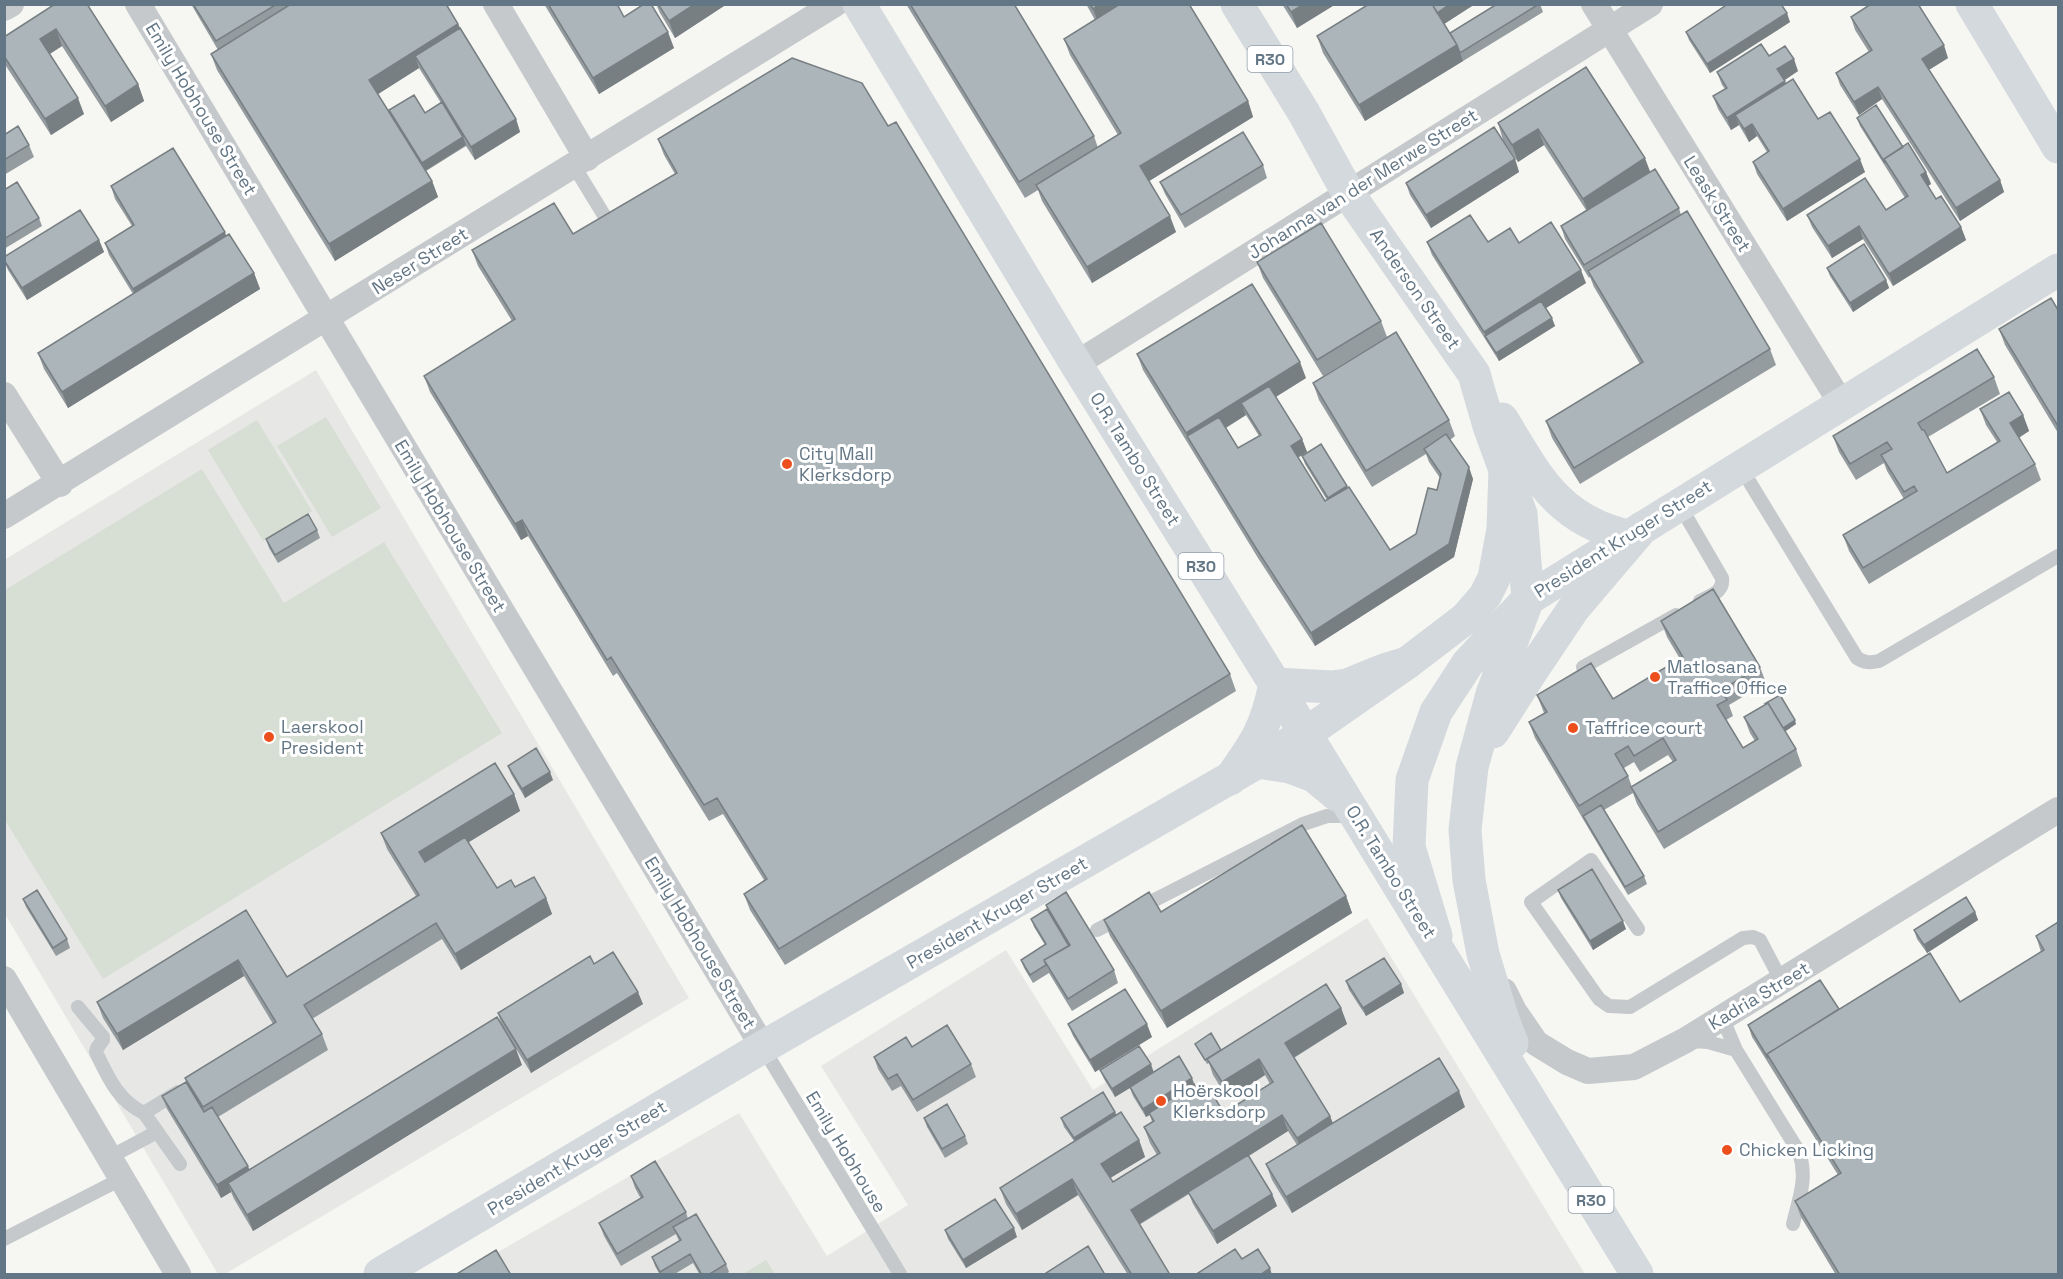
<svg xmlns="http://www.w3.org/2000/svg" width="2063" height="1279" viewBox="0 0 2063 1279" font-family="'Space Grotesk',sans-serif">
	<rect width="100%" height="100%" fill="#f6f6f2"/>
	<path fill="#e7e8e6" d="M316,370L689,998L225,1274H218L5,914L4,560Z
		M1367,918L1585,1274H460L739,1113L827,1256L908,1205L821,1066L1006,950L1093,1090Z"/>
	<path fill="#d7ded3" d="M326,417L381,508L332,537L277,446Z
		M257,420L312,511L263,541L208,450Z
		M202,469L284,603L384,542L502,733L103,979L5,820V590Z
		M766,1260L775,1274H743Z"/>
	<g fill="none" stroke-linecap="round" stroke-linejoin="round">
		<path stroke="#c5c9cc" stroke-width="14" d="M574,166L613,230
			M1741,468L1857,658C1865,663 1870,663 1879,661L2058,556
			M1679,504L1722,578C1724,592 1711,595 1700,601
			M1583,667L1676,615
			M1139,908L1303,824L1327,816H1353
			M1638,929L1591,860L1531,902L1599,999L1609,1006L1630,1007L1743,938L1753,937L1760,940L1782,982
			M1097,930L1122,917
			M78,1007L103,1037V1040L97,1048L96,1052C108,1077 118,1101 144,1113
			M1722,1017L1736,1050L1799,1152C1808,1179 1799,1198 1793,1224
			M1691,1041L1708,1042L1736,1050
			M763,1048L900,1274
			M178,1092L144,1113L180,1164
			M110,1157L157,1132
			M4,1239L123,1178"/>
		<path stroke="#c5c9cc" stroke-width="26" d="M138,4L763,1047
			M496,4L587,158
			M1594,4L1841,403
			M4,8L11,4
			M1076,364L1650,4
			M4,395L60,484
			M4,516L835,4
			M4,979L178,1274
			M1504,991L1514,1011L1536,1043L1567,1062L1588,1071L1634,1067L1686,1040L2058,810"/>
		<path stroke="#d4d9dd" stroke-width="33" d="M1972,4L2058,147
			M1436,936L1409,847L1412,780L1436,712L1468,663L1528,599L2058,270
			M380,1274L763,1047L1258,762L1305,734L1407,663L1466,618L1485,596L1494,578L1503,529L1505,469"/>
		<path stroke="#d4d9dd" stroke-width="33" d="M859,4L1076,364L1275,684L1637,1274
			M1237,4L1304,113L1348,193L1474,374L1489,426L1521,514L1528,599L1492,694L1472,767L1465,830L1469,880L1483,954L1502,1017L1512,1043
			M1502,419C1537,476 1557,520 1628,536
			M1493,732L1533,669L1574,608L1642,528
			M1258,762L1290,767L1314,776L1337,795
			M1230,779C1256,743 1266,728 1275,684L1332,687L1347,685L1384,670L1407,663"/>
	</g>
	<path fill="#949ca0" fill-rule="evenodd" d="M55,4L138,84L144,101L111,122L62,46L50,54L84,114L51,135L4,63V37Z
		M191,4H446L516,119L520,132L475,160L466,146L426,171L432,181L438,197L335,261L217,70L211,54L218,50ZM419,68L441,103L425,113L389,110L391,115L378,94Z
		M544,4H617L624,17L674,48L599,94Z
		M656,4H727L675,38L660,13Z
		M906,4H1014L1094,136L1098,148L1118,135L1070,55L1064,39L1095,20L1086,4H1189L1248,101L1253,117L1149,181L1176,232L1092,283L1042,201L1038,190L1025,198Z
		M1282,4H1336L1297,28Z
		M1369,4H1475L1444,24L1450,33L1497,4H1540L1543,12L1365,121L1323,53L1317,36Z
		M1851,17L1948,58L1929,70L2000,180L2004,192L1960,221L1882,99L1859,115L1840,85L1836,73L1869,52L1855,30Z
		M1790,22L1710,73L1689,40L1686,32Z
		M1769,56L1798,71L1784,80L1786,84L1865,172L1787,221L1757,174L1753,162L1767,152L1757,136L1749,142L1739,125L1731,130L1718,109L1713,96L1725,89L1722,85L1717,72Z
		M1586,67L1650,172L1679,208L1681,215L1770,349L1776,365L1580,484L1552,438L1546,421L1640,364L1594,287L1590,277L1589,278L1565,239L1561,226L1586,210L1544,145L1518,162L1503,140L1498,123Z
		M1857,118L1903,147L1926,172L1931,184L1928,186L1936,199L1961,227L1966,240L1893,286L1863,239L1832,258L1812,227L1807,215L1886,210L1905,198L1860,126Z
		M888,126L1230,674L1236,691L785,965L750,910L744,894L764,880L723,814L709,821L617,673L613,676L528,536L521,540L430,392L424,376L512,321L478,266L472,250L573,234L675,174L664,155L658,139Z
		M4,135L29,145L34,157L4,175Z
		M1515,159L1519,172L1431,228L1410,195L1406,183Z
		M1263,165L1267,178L1185,228L1165,194L1160,182Z
		M111,186L226,235L254,273L260,289L68,408L44,369L38,353L133,294L109,255L105,243L132,226L115,199Z
		M4,190L39,218L42,226L4,249Z
		M99,240L104,252L27,300L8,270L4,261V257Z
		M1427,242H1488L1519,243L1586,283L1546,308L1555,326L1499,361L1432,255Z
		M1257,262L1381,321L1387,337L1323,376L1263,278Z
		M1827,268L1886,280L1889,288L1853,312L1830,276Z
		M2058,310V433L2005,345L1999,329Z
		M1137,354L1306,378L1276,397L1302,439L1307,452L1298,457L1325,501L1327,500L1305,464L1302,456L1347,488L1390,550L1416,534L1437,490L1440,478L1429,462L1426,454L1372,487L1319,400L1313,383L1449,420L1455,436L1450,440L1473,479L1454,557L1315,646L1258,558L1143,370ZM1246,415L1259,436L1238,448L1226,428Z
		M1994,377L2000,394L1928,437L1947,473L1997,442L1986,425L1980,409L2023,415L2029,431L2019,438L2035,464L2041,480L1869,584L1849,551L1843,535L1904,499L1887,471L1884,463L1856,480L1839,452L1833,436Z
		M317,530L320,538L278,563L269,548L266,539Z
		M1661,621L1760,667L1766,683L1729,705L1733,716L1726,720L1743,748L1755,741L1750,733L1744,717L1796,724L1785,731L1796,749L1802,766L1664,849L1637,804L1633,793L1604,810L1644,876L1647,884L1628,895L1535,738L1529,722L1544,713L1537,695L1613,699L1680,659L1667,637ZM1668,755L1673,762L1632,787L1628,776L1624,768L1634,762L1640,772Z
		M508,766L553,780L525,798L511,774Z
		M514,794L520,811L468,842L497,888L515,887L546,898L552,914L461,970L442,939L312,1019L322,1034L328,1050L218,1117L249,1169L522,1065L253,1231L234,1199L231,1192L221,1198L167,1109L162,1096L187,1083L185,1078L273,1024L244,976L123,1050L103,1018L97,1002L246,910L287,977L416,896L387,849L381,833Z
		M1558,890L1626,929L1593,950L1561,898Z
		M1346,896L1352,913L1167,1028L1110,936L1104,920L1161,912Z
		M23,899L67,939L70,948L56,956L26,907Z
		M1046,905L1114,970L1118,983L1072,1011L1049,973L1033,983L1024,968L1021,960L1045,945L1034,927L1031,919L1047,909Z
		M1975,912L1978,920L1927,953L1917,939L1914,930Z
		M2058,922V1275H1836L1801,1217L1795,1201L1838,1175L1752,1037L1748,1025L1839,1009L1960,1002L2041,952L2036,936Z
		M594,964L643,1004L531,1073L502,1026L498,1013Z
		M1346,981L1401,984L1404,993L1366,1016L1349,990Z
		M1341,1008L1347,1024L1294,1058L1330,1116L1333,1123L1465,1107L1292,1213L1272,1180L1266,1164L1297,1145L1288,1131L1249,1156L1272,1194L1277,1206L1217,1244L1193,1204L1189,1194L1139,1225L1170,1275H1128L1078,1195L1022,1230L1006,1204L1000,1188L1074,1141L1064,1127L1061,1118L1115,1112L1116,1115L1139,1140L1145,1157L1110,1178L1113,1182L1157,1155L1150,1143L1144,1127L1152,1122L1150,1115L1146,1117L1133,1096L1130,1088L1115,1097L1104,1079L1100,1070L1153,1072L1195,1086L1199,1093L1224,1113L1270,1084L1265,1075L1228,1099L1213,1075L1209,1063L1207,1064L1195,1044L1221,1050Z
		M1068,1024L1152,1037L1095,1072L1073,1036Z
		M912,1047L971,1064L976,1077L917,1112L901,1086L892,1091L878,1069L874,1057Z
		M924,1118L965,1136L968,1144L945,1158L927,1127Z
		M631,1176L686,1212L688,1219L726,1264L729,1272L725,1275H700L693,1263L673,1275H660L655,1266L652,1257L679,1241L676,1234L621,1266L604,1236L599,1223L641,1199L635,1188Z
		M945,1230L1017,1237L966,1268L948,1239Z"/>
	<path fill="#787f82" d="M695,4H727L675,38L669,21Z
		M1099,4H1132L1099,25L1093,9Z
		M1304,4H1336L1297,28L1291,12Z
		M1450,4H1475L1441,26L1436,13Z
		M1787,13L1790,22L1710,73L1707,64Z
		M458,24L464,41L415,56L419,68L375,96L369,80Z
		M56,29L62,46L46,56L40,39Z
		M668,32L674,48L599,94L593,78Z
		M1457,45L1463,61L1365,121L1359,105Z
		M1944,45L1948,58L1927,71L1922,59Z
		M1794,59L1798,71L1782,82L1777,69Z
		M1785,81L1789,93L1735,115L1739,125L1731,130L1727,118Z
		M138,84L144,101L111,122L105,106Z
		M1878,87L1882,99L1859,115L1854,102Z
		M78,98L84,114L51,135L45,119Z
		M1248,101L1253,117L1146,183L1140,166Z
		M516,119L520,132L475,160L471,147Z
		M1752,124L1757,136L1749,142L1744,129Z
		M1538,129L1544,145L1518,162L1512,145Z
		M463,137L466,145L425,171L422,163Z
		M1645,158L1651,174L1589,215L1583,199Z
		M1515,159L1519,172L1431,228L1426,215Z
		M1860,159L1865,172L1787,221L1783,209Z
		M1926,172L1931,184L1926,187L1921,175Z
		M2000,180L2004,192L1960,221L1956,208Z
		M432,181L438,197L335,261L329,244Z
		M1170,216L1176,232L1092,283L1087,267Z
		M1859,226L1863,239L1832,258L1828,246Z
		M1961,227L1966,240L1893,286L1889,274Z
		M225,232L229,245L138,301L133,289Z
		M99,240L104,252L27,300L22,288Z
		M1581,270L1586,283L1490,343L1484,332Z
		M254,273L260,289L68,408L62,392Z
		M1886,280L1889,288L1853,312L1850,303Z
		M1552,318L1555,326L1499,361L1496,353Z
		M1300,362L1306,378L1248,414L1241,403L1246,415L1194,447L1186,433Z
		M2023,415L2029,431L2016,439L2010,423Z
		M1302,439L1307,452L1296,459L1291,446Z
		M1469,467L1473,479L1454,557L1315,646L1311,633L1449,544Z
		M1347,486L1350,495L1331,506L1328,498Z
		M522,520L528,536L521,540L515,524Z
		M1795,720L1796,724L1783,733L1781,729Z
		M550,772L553,780L525,798L522,789Z
		M514,794L520,811L425,869L419,852Z
		M1346,896L1352,913L1167,1028L1161,1011Z
		M546,898L552,914L461,970L455,954Z
		M1975,912L1978,920L1927,953L1924,945Z
		M1623,921L1626,929L1593,950L1590,941Z
		M238,960L244,976L123,1050L117,1034Z
		M1401,984L1404,993L1366,1016L1363,1008Z
		M638,992L643,1004L531,1073L527,1060Z
		M1341,1008L1347,1024L1291,1059L1285,1043Z
		M1147,1024L1152,1037L1095,1072L1090,1060Z
		M516,1049L522,1065L253,1231L247,1215Z
		M1259,1059L1265,1075L1228,1099L1222,1082Z
		M1151,1064L1154,1073L1115,1097L1112,1089Z
		M1192,1078L1195,1086L1146,1117L1143,1109Z
		M1459,1091L1465,1107L1292,1213L1286,1197Z
		M1115,1112L1118,1120L1077,1146L1074,1138Z
		M1282,1115L1288,1131L1136,1226L1131,1210Z
		M1330,1116L1336,1133L1302,1154L1297,1138Z
		M1139,1140L1145,1157L1107,1180L1101,1164Z
		M248,1166L252,1178L228,1183L231,1192L221,1198L217,1185Z
		M1072,1179L1078,1195L1022,1230L1016,1214Z
		M1272,1194L1277,1206L1217,1244L1213,1231Z
		M1014,1228L1017,1237L966,1268L963,1260Z
		M1270,1268L1272,1275H1260Z"/>
	<path fill="#acb5ba" stroke="#787f82" stroke-width="1.5" d="M55,4H87L138,84L105,106L56,29L40,39L78,98L45,119L4,56V37Z
		M193,4H277L216,41Z
		M291,4H446L458,24L369,80L432,181L329,244L211,54Z
		M548,4H617L624,17L644,4H651L668,32L593,78Z
		M658,4H695L669,21Z
		M910,4H1014L1094,136L1019,182Z
		M1090,4H1099L1093,9Z
		M1120,4H1189L1248,101L1140,166L1170,216L1087,267L1036,185L1121,133L1064,39Z
		M1286,4H1304L1291,12Z
		M1369,4H1432L1457,45L1359,105L1317,36Z
		M1432,4H1450L1437,13Z
		M1497,4H1539L1460,53L1457,45L1450,33Z
		M1728,4H1781L1787,13L1707,64L1686,32Z
		M1871,4H1918L1944,45L1922,59L2000,180L1956,208L1878,87L1854,102L1836,73L1872,50L1851,17Z
		M460,28L516,119L471,147L415,56Z
		M1761,44L1769,56L1785,46L1794,59L1777,69L1785,81L1727,118L1713,96L1727,88L1717,72Z
		M792,58L862,83L888,126L896,122L1230,674L779,949L744,894L767,879L717,798L704,805L611,657L607,660L522,520L515,524L424,376L515,319L472,250L554,203L573,234L677,173L658,139Z
		M1586,67L1645,158L1583,199L1538,129L1512,145L1498,123Z
		M1793,79L1818,119L1830,112L1860,159L1783,209L1753,162L1769,151L1752,124L1744,129L1735,115Z
		M414,95L425,113L442,102L463,137L422,163L389,110Z
		M1876,105L1903,147L1884,159L1885,163L1857,118Z
		M18,126L29,145L4,160V135Z
		M1494,127L1515,159L1426,215L1406,183Z
		M1243,132L1263,165L1181,215L1160,182Z
		M1908,143L1926,172L1921,175L1936,199L1941,196L1961,227L1889,274L1859,226L1828,246L1807,215L1865,178L1886,210L1908,196L1884,159Z
		M173,148L225,232L133,289L105,243L134,225L111,186Z
		M1655,169L1679,208L1584,265L1561,226Z
		M17,182L39,218L4,239V190Z
		M80,210L99,240L22,288L4,260V257Z
		M1687,211L1770,349L1574,468L1546,421L1643,362L1588,271Z
		M1470,215L1488,242L1510,228L1519,243L1551,222L1581,270L1484,332L1427,242Z
		M1321,223L1381,321L1317,360L1257,262Z
		M229,234L254,273L62,392L38,353Z
		M1864,244L1886,280L1850,303L1827,268Z
		M1252,284L1300,362L1186,433L1137,354Z
		M2051,298L2058,310V426L1999,329Z
		M1541,301L1552,318L1496,353L1485,336Z
		M1396,332L1449,420L1366,471L1313,383Z
		M1977,349L1994,377L1918,423L1922,430H1924L1947,473L2000,441L1980,409L2009,392L2023,415L2010,423L2035,464L1863,568L1843,535L1917,491L1914,486L1904,492L1881,455L1892,449L1887,442L1850,464L1833,436Z
		M1269,386L1302,439L1291,446L1325,501L1349,487L1390,550L1416,534L1428,488L1437,490L1441,474L1424,449L1446,434L1469,467L1449,544L1311,633L1254,545L1187,436L1219,417L1238,448L1261,435L1241,403Z
		M1321,444L1347,486L1328,498L1302,456Z
		M308,514L317,530L275,555L266,539Z
		M1713,589L1760,667L1721,690L1727,700L1717,705L1743,748L1758,739L1744,717L1768,703L1796,749L1658,832L1631,787L1676,760L1663,738L1634,756L1628,746L1615,754L1628,776L1579,806L1529,722L1547,712L1537,695L1591,663L1613,699L1683,657L1661,621Z
		M1780,695L1795,720L1783,728L1768,703H1766Z
		M536,748L550,772L522,789L508,766Z
		M495,763L514,794L419,852L425,862L465,837L497,888L511,880L515,887L534,877L546,898L455,954L436,923L304,1005L322,1034L203,1107L185,1078L276,1022L238,960L117,1034L97,1002L246,910L287,977L419,895L381,833Z
		M1601,805L1644,876L1625,887L1583,816Z
		M1302,825L1346,896L1161,1011L1104,920L1149,892L1161,912Z
		M1592,869L1623,921L1590,941L1558,890Z
		M37,890L67,939L53,948L23,899Z
		M1066,892L1114,970L1068,999L1044,960L1070,945L1046,905Z
		M1966,897L1975,912L1924,945L1914,930Z
		M1047,909L1069,946L1044,960L1046,965L1030,975L1021,960L1046,944L1031,919Z
		M2058,922V1275H1840L1795,1201L1841,1173L1767,1054L1930,953L1960,1002L2044,950L2036,936Z
		M613,952L638,992L527,1060L498,1013L590,956L594,964Z
		M1384,958L1401,984L1363,1008L1346,981Z
		M1820,980L1839,1009L1767,1054L1768,1058L1748,1025Z
		M1326,984L1341,1008L1285,1043L1330,1116L1297,1138L1282,1115L1131,1210L1169,1273L1166,1275H1132L1072,1179L1016,1214L1000,1188L1121,1112L1139,1140L1101,1164L1113,1182L1160,1153L1144,1127L1154,1121L1149,1113L1194,1084L1199,1093L1208,1087L1224,1113L1273,1082L1259,1059L1222,1082L1207,1059Z
		M1125,989L1147,1024L1090,1060L1068,1024Z
		M497,1017L516,1049L247,1215L228,1183Z
		M947,1025L971,1064L913,1100L897,1074L888,1079L874,1057L906,1037L912,1047Z
		M1211,1033L1221,1050L1205,1060L1195,1044Z
		M1139,1046L1151,1064L1112,1089L1100,1070Z
		M1179,1056L1192,1078L1143,1109L1130,1087Z
		M1439,1058L1459,1091L1286,1197L1266,1164Z
		M186,1082L204,1112L212,1107L248,1166L217,1185L162,1096Z
		M1103,1092L1115,1112L1074,1138L1061,1118Z
		M947,1104L965,1136L942,1149L924,1118Z
		M1248,1155L1272,1194L1213,1231L1188,1192Z
		M655,1161L686,1212L617,1254L599,1223L643,1197L631,1176Z
		M995,1199L1014,1228L963,1260L945,1230Z
		M696,1214L726,1264L708,1275H702L690,1254L660,1272L652,1257L681,1240L673,1227Z
		M1088,1246L1104,1273L1101,1275H1043Z
		M1235,1249L1242,1259L1258,1249L1270,1268L1260,1275H1195Z
		M496,1250L511,1275H455Z"/>
	<g fill="#ed4f1c" stroke="#fff" stroke-width="2">
		<circle cx="787" cy="464" r="6"/>
		<circle cx="1655" cy="677" r="6"/>
		<circle cx="1573" cy="728" r="6"/>
		<circle cx="269" cy="737" r="6"/>
		<circle cx="1161" cy="1101" r="6"/>
		<circle cx="1727" cy="1150" r="6"/>
	</g>
	<g text-anchor="middle" stroke-width="6" stroke-linejoin="round" paint-order="stroke">
		<g fill="#fff" stroke="#929faa" stroke-width="1.5">
			<rect x="1247.5" y="46" width="45" height="26" rx="4.5"/>
			<rect x="1178.5" y="553" width="45" height="26" rx="4.5"/>
			<rect x="1568.5" y="1187" width="45" height="26" rx="4.5"/>
		</g>
		<g font-size="16" font-weight="bold" fill="#637685">
			<text x="1270" y="65">R30</text>
			<text x="1201" y="572">R30</text>
			<text x="1591" y="1206">R30</text>
		</g>
		<g font-size="18" fill="#637685" stroke="#fff">
			<text transform="translate(201 109) rotate(59)" y="6">Emily Hobhouse Street</text>
			<text transform="translate(1363 184) rotate(-32)" y="6">Johanna van der Merwe Street</text>
			<text transform="translate(1717 204) rotate(58)" y="6">Leask Street</text>
			<text transform="translate(420 261) rotate(-32)" y="6">Neser Street</text>
			<text transform="translate(1415 289) rotate(55)" y="6">Anderson Street</text>
			<text transform="translate(1135 459) rotate(58)" y="6">O.R. Tambo Street</text>
			<text transform="translate(450 526) rotate(59)" y="6">Emily Hobhouse Street</text>
			<text transform="translate(1623 539) rotate(-32)" y="6">President Kruger Street</text>
			<text transform="translate(1391 872) rotate(58)" y="6">O.R. Tambo Street</text>
			<text transform="translate(997 913) rotate(-30)" y="6">President Kruger Street</text>
			<text transform="translate(700 943) rotate(59)" y="6">Emily Hobhouse Street</text>
			<text transform="translate(1759 996) rotate(-31)" y="6">Kadria Street</text>
			<text transform="translate(846 1152) rotate(59)" y="6">Emily Hobhouse</text>
			<text transform="translate(577 1158) rotate(-31)" y="6">President Kruger Street</text>
		</g>
		<g font-size="18" fill="#637685" stroke="#fff" text-anchor="start">
			<text x="799" y="460">City Mall<tspan x="799" dy="21">Klerksdorp</tspan></text>
			<text x="1667" y="673">Matlosana<tspan x="1667" dy="21">Traffice Office</tspan></text>
			<text x="281" y="733">Laerskool<tspan x="281" dy="21">President</tspan></text>
			<text x="1585" y="734">Taffrice court</text>
			<text x="1173" y="1097">Hoërskool<tspan x="1173" dy="21">Klerksdorp</tspan></text>
			<text x="1739" y="1156">Chicken Licking</text>
		</g>
	</g>
	<rect width="2063" height="1279" fill="none" stroke="#637685" stroke-width="12"/>
</svg>
